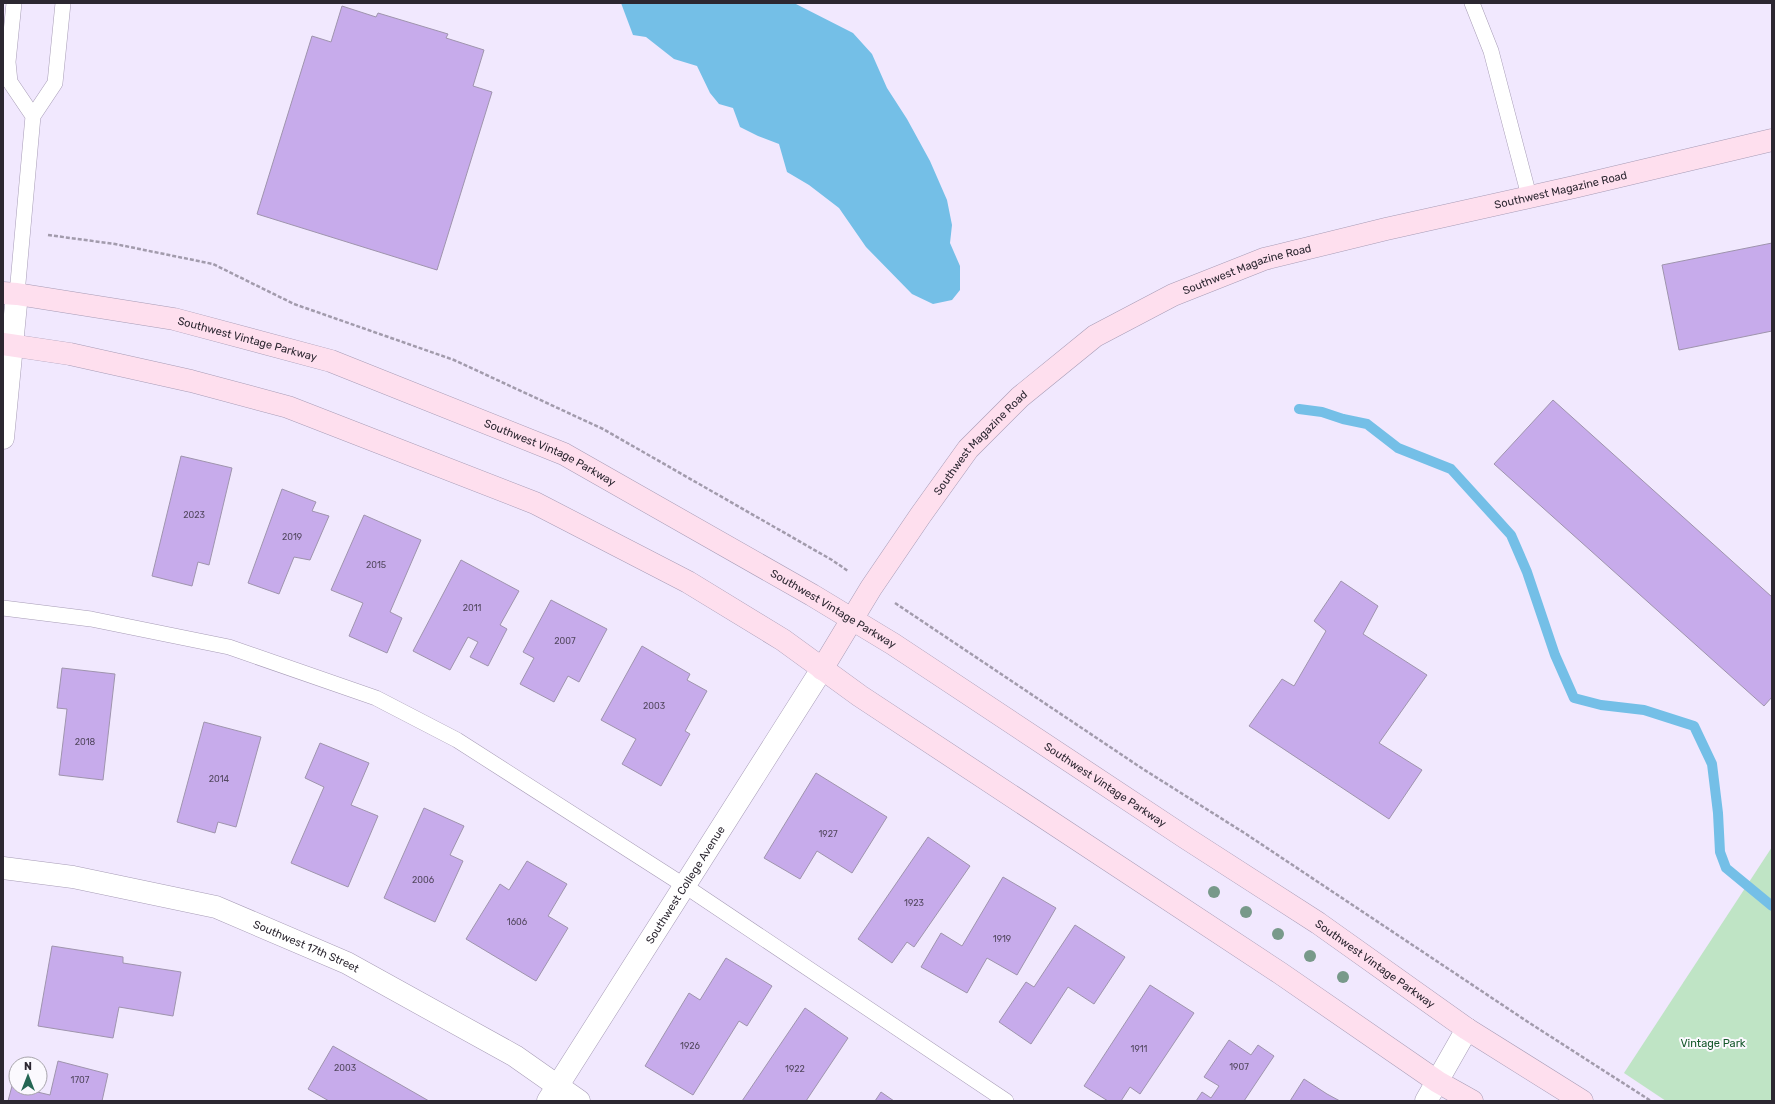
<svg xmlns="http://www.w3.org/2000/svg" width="1775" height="1104" viewBox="0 0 1775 1104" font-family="Rubik,sans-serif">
	<rect width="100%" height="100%" fill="#f1e8fe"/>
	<path fill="#bfe4c5" d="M1772,847V1101H1666L1624,1073Z"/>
	<path fill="#74bfe7" d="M621,3H794L853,33L872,54L887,88L907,119L930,161L947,200L952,225L950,243L960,266V290L952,300L933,304L912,294L866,247L839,208L809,185L787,172L779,144L758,136L740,127L733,108L719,104L710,93L697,66L674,59L646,37L633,35Z"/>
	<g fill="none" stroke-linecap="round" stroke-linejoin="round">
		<path stroke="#74bfe7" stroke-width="10" d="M1299,409L1322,412L1343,419L1367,424L1398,448L1451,469L1511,535L1527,572L1555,655L1574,698L1601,705L1644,710L1694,726L1712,764L1718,813L1720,852L1726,868L1772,906"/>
	</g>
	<path fill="#c7abeb" stroke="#9f94ad" d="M342,6L376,17L378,13L448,34L446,38L484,50L473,86L492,92L437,270L257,214L312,36L331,42Z
		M1772,243V331L1679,350L1662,265Z
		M1553,400L1772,597V697L1764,706L1494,464Z
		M181,456L232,468L209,565L198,562L192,586L152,576Z
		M282,489L316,502L312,511L329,516L310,560L294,557L279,594L248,583Z
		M364,515L421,540L390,612L402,618L387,653L349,636L363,603L331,590Z
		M461,560L519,591L500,625L507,629L488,666L470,657L478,642L468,637L450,670L413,651Z
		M1341,581L1378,606L1363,634L1427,675L1379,743L1422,770L1389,819L1249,726L1282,679L1294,686L1326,631L1314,621Z
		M551,600L607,629L579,682L568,676L554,702L520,684L534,658L523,652Z
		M642,646L690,674L687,680L707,691L685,731L690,734L661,786L622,764L636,739L601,720Z
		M62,668L115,674L103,780L59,775L67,709L57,708Z
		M204,722L261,737L236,827L218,822L215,833L177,822Z
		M320,743L369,763L351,805L378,816L348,887L291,863L324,787L305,778Z
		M816,773L887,817L852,873L817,851L800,879L764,858Z
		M424,808L464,826L450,855L463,861L435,922L384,898Z
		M928,837L970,866L914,947L907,942L892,963L858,939Z
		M527,861L567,884L548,916L568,928L536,981L466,939L500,884L509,890Z
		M1003,877L1056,908L1017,975L987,958L967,993L921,967L941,933L962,946Z
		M1075,925L1125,957L1094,1004L1068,987L1031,1044L999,1022L1026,982L1034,987Z
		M52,946L123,957V963L181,972L173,1016L119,1007L113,1038L38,1026Z
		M726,958L772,986L747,1026L739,1021L693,1095L645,1066L689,993L700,1000Z
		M1150,985L1194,1013L1140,1094L1130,1087L1121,1101H1108L1084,1086Z
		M805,1008L848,1038L806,1101H742Z
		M1229,1040L1251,1055L1258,1045L1274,1056L1244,1101H1196L1202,1092L1211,1098L1219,1086L1204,1077Z
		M333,1046L429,1101H329L308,1089Z
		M58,1061L108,1074L102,1101H8L12,1086L50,1095Z
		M1304,1079L1327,1094L1340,1101H1290Z
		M881,1092L894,1101H875Z"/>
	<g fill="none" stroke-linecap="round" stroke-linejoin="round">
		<g stroke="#a79cb6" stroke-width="16">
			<path id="lane" d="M14,3L8,62L10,82L33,116
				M1472,3L1491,51L1529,196
				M17,294L33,116L55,83L63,3
				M3,608L91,619L229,647L376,698L457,740L685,886L1006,1101"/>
		</g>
		<g stroke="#a79cb6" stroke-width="23">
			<g id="street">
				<path d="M3,438L17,294"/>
				<path id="s1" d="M3,868L73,877L216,907L347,963L515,1056L579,1101"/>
				<path id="s2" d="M548,1101L822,669"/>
				<path d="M1426,1101L1467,1029"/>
			</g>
		</g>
		<g stroke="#a79cb6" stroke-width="23">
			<g id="secondary">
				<path id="s3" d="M3,293L17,294L174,319L331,361L564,454L812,595L893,644L1186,838L1318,923L1467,1029L1582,1101"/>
				<path d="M3,344L70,354L191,381L288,407L535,503L688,582L783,640L860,696L1280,973L1438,1082L1472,1101"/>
				<path id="s4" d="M822,669L871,588L920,516L968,449L1020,397L1095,336L1173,295L1264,259L1386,229L1574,187L1772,140"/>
			</g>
		</g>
		<path stroke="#a29bac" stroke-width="2.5" stroke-dasharray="4 2" stroke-linecap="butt" d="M48,235L115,244L213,264L294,304L454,360L603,429L832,560L848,571
			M895,603L1143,769L1246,834L1528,1022L1651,1101"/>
		<use href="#lane" stroke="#fff" stroke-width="15"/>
		<use href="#street" stroke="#fff" stroke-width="22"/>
		<use href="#secondary" stroke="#fedfee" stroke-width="22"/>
	</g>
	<g fill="#78998a">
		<circle cx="1214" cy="892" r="6"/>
		<circle cx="1246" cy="912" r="6"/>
		<circle cx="1278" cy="934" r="6"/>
		<circle cx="1310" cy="956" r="6"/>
		<circle cx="1343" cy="977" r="6"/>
	</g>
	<g text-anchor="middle" stroke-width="4" stroke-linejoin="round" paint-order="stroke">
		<g font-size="9" fill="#534860">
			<text x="194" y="518">2023</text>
			<text x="292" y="540">2019</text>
			<text x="376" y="568">2015</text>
			<text x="472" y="611">2011</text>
			<text x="565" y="644">2007</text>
			<text x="654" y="709">2003</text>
			<text x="85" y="745">2018</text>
			<text x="219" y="782">2014</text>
			<text x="828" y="837">1927</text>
			<text x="423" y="883">2006</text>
			<text x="914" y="906">1923</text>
			<text x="517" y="925">1606</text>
			<text x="1002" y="942">1919</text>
			<text x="690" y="1049">1926</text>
			<text x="1139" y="1052">1911</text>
			<text x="1239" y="1070">1907</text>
			<text x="345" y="1071">2003</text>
			<text x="795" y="1072">1922</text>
			<text x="80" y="1083">1707</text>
		</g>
		<g font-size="11" fill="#2c2731" stroke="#fbf9fe">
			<text dy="4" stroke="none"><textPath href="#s4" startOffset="925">Southwest Magazine Road</textPath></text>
			<text dy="4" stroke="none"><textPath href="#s4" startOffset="601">Southwest Magazine Road</textPath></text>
			<text dy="4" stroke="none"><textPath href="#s3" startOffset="249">Southwest Vintage Parkway</textPath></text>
			<text dy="4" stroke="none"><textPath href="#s4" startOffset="277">Southwest Magazine Road</textPath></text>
			<text dy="4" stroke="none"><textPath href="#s3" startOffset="573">Southwest Vintage Parkway</textPath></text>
			<text dy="4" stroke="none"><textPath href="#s3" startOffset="897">Southwest Vintage Parkway</textPath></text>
			<text dy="4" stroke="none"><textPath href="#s3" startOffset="1221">Southwest Vintage Parkway</textPath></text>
			<text dy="4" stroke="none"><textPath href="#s2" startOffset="256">Southwest College Avenue</textPath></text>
			<text dy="4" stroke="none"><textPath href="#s1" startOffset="315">Southwest 17th Street</textPath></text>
			<text dy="4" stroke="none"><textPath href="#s3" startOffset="1545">Southwest Vintage Parkway</textPath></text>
		</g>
		<g font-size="11" fill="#15582b" stroke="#fbf9fe">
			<text x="1713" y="1047">Vintage Park</text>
		</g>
	</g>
	<rect width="1775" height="1104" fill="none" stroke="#2c2731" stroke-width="8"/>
	<g transform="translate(28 1076)"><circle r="19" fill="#fbf9fe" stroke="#a8a5ac"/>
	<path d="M0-3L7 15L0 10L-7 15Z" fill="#256654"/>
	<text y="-6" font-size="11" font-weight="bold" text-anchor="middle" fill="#2c2731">N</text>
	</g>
</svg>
